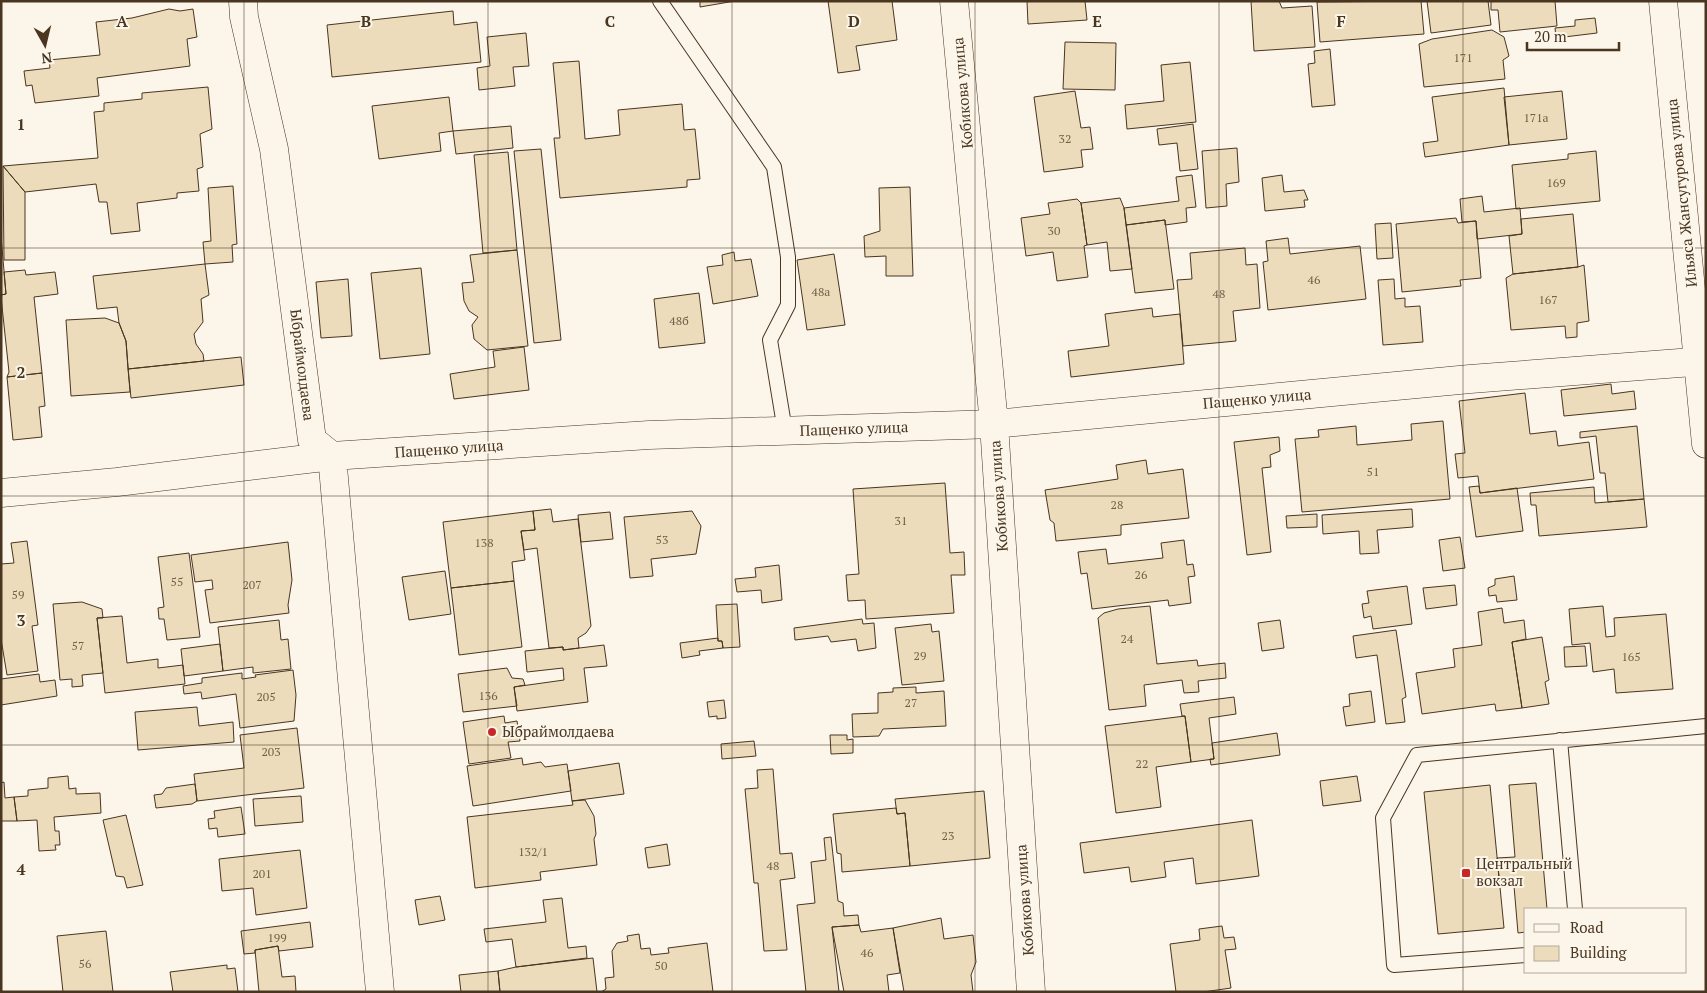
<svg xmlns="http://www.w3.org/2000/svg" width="1707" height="993" viewBox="0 0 1707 993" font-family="'PT Serif',serif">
	<rect width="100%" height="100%" fill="#fbf6e9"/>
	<path fill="#ecdcbc" stroke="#4a3520" d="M700,1H735L700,7Z
		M828,1H892L897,40L856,46L860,70L838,73Z
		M1027,1H1085L1087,20L1028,24Z
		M1251,1H1279L1282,8L1312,6L1315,47L1254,51Z
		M1421,1L1424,34L1320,42L1317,2Z
		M1427,1H1488L1491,25L1431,33Z
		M1491,1H1555L1557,26L1500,32L1498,10H1491Z
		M169,9L180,11L193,9L197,37L187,39L190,66L97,78L99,96L35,103L32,85L26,86L24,71L50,68L49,60L100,55L96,22L132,18Z
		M453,11L454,25L477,22L481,62L332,77L327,25Z
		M1595,18L1597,33L1556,38L1555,28L1575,26V20Z
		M1492,30L1504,37L1509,56L1503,60L1505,79L1424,87L1419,44L1432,39Z
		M526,33L529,66L513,67L515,86L479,90L477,68L490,66L487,37Z
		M1065,42L1116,43L1115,90L1063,89Z
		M1330,49L1335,105L1312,107L1308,64L1315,63L1314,51Z
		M579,61L585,139L620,135L618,110L682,104L684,130L695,129L700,179L687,180V187L560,198L554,138H560L553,63Z
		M1190,62L1196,122L1127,129L1125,105L1164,101L1161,65Z
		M208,87L212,129L200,134L203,167L197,169L199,191L177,193V198L137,203L140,231L111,234L107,202H99L96,184L25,192L3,166L98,158L94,112L104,111V103L142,99V93Z
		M1504,88L1509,145L1425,157L1423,143L1438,141L1432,97Z
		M1075,91L1081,128L1090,127L1093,149L1081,150L1083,167L1044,172L1034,97Z
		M1562,91L1567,139L1509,145L1504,97Z
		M449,97L453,131L439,133L441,151L379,159L372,106Z
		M1193,124L1198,169L1180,171L1177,143L1159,145L1157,129Z
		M511,126L513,148L456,154L453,131Z
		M1237,148L1239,182L1226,184L1227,206L1206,208L1202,151Z
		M541,149L561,340L534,343L514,151Z
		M1596,151L1600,201L1516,209L1512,165L1568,159V154Z
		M508,152L517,250L483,253L474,155Z
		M3,166L25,192V260H4Z
		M1192,175L1196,207L1186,208L1187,222L1165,225V220L1126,225L1124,208L1179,201L1176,177Z
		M1282,175L1284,192L1304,190L1308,200H1304L1305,207L1265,211L1262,178Z
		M233,186L237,244L232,245L233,262L205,264L203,242L211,241L208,188Z
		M910,187L913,276H886V256L865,257L864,236L880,231L879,188Z
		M1482,196L1484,212L1520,208L1522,234L1477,239L1476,221L1462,222L1460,199Z
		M1120,198L1124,208L1132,269L1110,271L1107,242L1087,245L1081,203Z
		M1077,199L1081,203L1087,245L1084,246L1088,277L1057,281L1053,252L1026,256L1021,218L1050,214L1048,203Z
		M1573,214L1578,267L1513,274L1509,236L1522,234L1521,219Z
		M1456,218L1458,223L1476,221L1481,278L1460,280L1461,286L1402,292L1396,224Z
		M1165,220L1174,289L1135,293L1126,225Z
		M1391,223L1393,258L1377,259L1375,224Z
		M1,236L6,294L1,295Z
		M1288,238L1290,254L1360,246L1366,299L1268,310L1263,262L1268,261L1266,241Z
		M1245,248L1246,265L1257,264L1260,308L1233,311L1236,341L1183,346L1177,280L1192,279L1190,253Z
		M517,250L528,346L487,350L474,339L472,325L478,317L469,311L464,301L462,283L474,282L470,255Z
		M734,252L735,261L751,259L758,296L713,304L707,267L723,265L722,255Z
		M834,254L845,325L807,330L797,260Z
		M205,264L209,295L201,299L203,322L194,334L196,344L203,354L204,361L128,369L126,341L119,323L117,307L97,309L93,276Z
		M1584,265L1589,321L1577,323V337L1566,338L1565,326L1511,330L1506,278L1513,274L1578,267Z
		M421,268L430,354L380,359L371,273Z
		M25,270L26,275L55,272L58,294L34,297L42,373L7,377L9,372L1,297V295L6,294L4,272Z
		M348,279L352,336L321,338L316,282Z
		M1394,279L1395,299L1405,298V307L1420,306L1423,342L1383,345L1378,280Z
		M699,293L705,343L659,348L654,299Z
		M1152,308L1153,317L1180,314L1184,364L1071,377L1068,351L1109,346L1105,314Z
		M105,318L119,323L126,341L130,392L71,396L66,320Z
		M524,347L529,390L454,399L450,374L495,367L493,351Z
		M241,357L244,385L131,398L128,369Z
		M42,373L45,406L39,407L42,437L13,440L7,377Z
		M1611,384L1612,394L1634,391L1636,409L1564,416L1561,390Z
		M1525,393L1530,434L1556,431L1558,446L1589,442L1594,479L1480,493L1478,476L1458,478L1455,454L1465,453L1459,401Z
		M1443,421L1450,499L1302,512L1295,439L1319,437L1318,430L1356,426L1357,445L1412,440L1411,424Z
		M1637,426L1644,499L1608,502L1605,473H1600L1596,436L1580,438V432Z
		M1279,437L1280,451L1270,455L1271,467L1262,468L1271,552L1247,555L1234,442Z
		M1146,460L1148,474L1183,469L1189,518L1121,525V535L1056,541L1054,523L1050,520L1045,490L1118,479L1116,465Z
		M945,483L950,553L964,552L965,575H951L954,613L866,619L865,600L848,601L846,575L859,574L853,489Z
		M1479,486L1480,493L1517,488L1523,531L1476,537L1469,487Z
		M1594,487L1595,503L1644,499L1647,527L1539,536L1536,505H1531L1530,493Z
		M551,509L553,522L578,519L591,626L586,633L578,638L579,648L563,650V647L549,648L537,548L524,550L521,531L535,530L533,511Z
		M1412,509L1413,527L1377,530L1379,553L1360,554L1359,531L1323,534L1322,515Z
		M533,511L535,530L521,531L525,560L512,562L514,581L451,588L443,522Z
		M692,511L701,526L696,554L651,559L653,576L630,578L624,517Z
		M610,512L613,539L581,542L578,515Z
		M1317,514V527L1287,528L1286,516Z
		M1460,537L1465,568L1443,571L1439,540Z
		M1184,540L1187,565L1193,564L1195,576L1188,577L1191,603L1169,606L1168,600L1092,609L1087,573L1081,574L1078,552L1106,549L1108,564L1163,558L1161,543Z
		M27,541L38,625L32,626L38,671L7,675L1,639V564L14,563L11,543Z
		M288,542L292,580L288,605L289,613L210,623L205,590L213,589L212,580L195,582L191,555Z
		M189,553L200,637L167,640L164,619H159L158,608L164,607L158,557Z
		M779,565L782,600L762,603L761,590L737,592L735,579L756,577L755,568Z
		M445,571L451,614L409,620L402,577Z
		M1514,576L1517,600L1497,602L1496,595L1489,596L1488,588L1495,585V579Z
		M514,581L522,647L459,655L451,588Z
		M1455,585L1457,605L1426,609L1423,588Z
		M1407,586L1412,624L1373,629L1371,616L1364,618L1362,604L1369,603L1367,591Z
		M82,602L102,609L103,618H97L103,673L82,675L83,686L72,687V679L60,680L53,604Z
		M737,604L740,647L723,648L722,641H718L716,605Z
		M1150,606L1157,664L1197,660L1198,666L1225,663L1226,678L1198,681L1199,692L1184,693L1182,680L1144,685L1146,706L1109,710L1098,618L1104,613L1118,609Z
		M1603,606L1606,637L1615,636L1614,618L1666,614L1673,689L1616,693L1614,669L1593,672L1590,643L1572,645L1569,609Z
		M1502,608L1504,623L1524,620L1526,639L1512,642L1522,708L1496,711L1495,704L1422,714L1416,673L1455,667L1453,649L1482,645L1478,612Z
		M122,616L127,663L158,659V668L183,665L185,684L105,693L97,618Z
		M862,619L863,624L874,623L876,648L858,651L856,639L831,642L828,636L795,640L794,628Z
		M279,620L281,640L288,639L291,669L253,673V667L223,671L218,627Z
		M1280,620L1284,648L1262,651L1258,623Z
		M931,624L932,632L939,631L944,681L902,685L895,628Z
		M1396,630L1406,697L1402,699L1405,722L1386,724L1377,655L1356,658L1353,636Z
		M1542,637L1549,680L1545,682L1549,704L1522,708L1512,642Z
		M718,638V641H722L723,648L699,651L700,655L682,658L680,643Z
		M220,644L223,671L184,676L181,649Z
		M604,645L607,666L584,668L588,702L517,711L514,687L564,680L563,668L527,672L525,651L563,647V650Z
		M1585,646L1587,666L1565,667L1564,647Z
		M507,668L512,678L523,679L525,685L514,687L517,706L463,712L458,674Z
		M293,670L296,695L294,721L240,728L236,694L202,699L201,692L184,694L183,686L202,683V678L242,673V679L256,677L255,675Z
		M39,674L40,682L55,680L57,696L1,705V679Z
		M916,687V693L944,691L946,726L883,729L879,736L853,737L852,714L878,713V693L893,692V688Z
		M1371,691L1375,722L1346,726L1343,707L1350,706L1349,694Z
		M1234,697L1236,714L1209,718L1214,759L1191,762L1185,716H1182L1180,704Z
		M724,700L726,718L717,719V716L709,717L707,702Z
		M197,707L199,726L233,722L234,742L138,750L135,712Z
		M504,716L505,723L517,721L520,741L508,742L511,758L469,764L463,722Z
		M1185,716L1191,762L1156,767L1161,807L1116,813L1105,726Z
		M297,728L304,788L197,801L194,774L244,768L240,735Z
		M1277,733L1280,755L1211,765L1210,759H1214L1212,743Z
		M830,735H847V740L853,739V753L831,754Z
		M754,741L756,756L722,759L721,744Z
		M522,758L523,765L541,762L545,767L567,764L571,791L473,806L467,766Z
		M619,763L624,794L572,801L568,771Z
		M773,769L780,854L792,853L795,878L780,880L787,950L764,951L758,883H754L745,789L758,788L757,770Z
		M68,776L69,789L76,788V794L100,793L101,813L54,817L55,831H59L60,845H55L56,850L39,851L37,820L17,821L14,797L28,796V790L48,788V778Z
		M1357,776L1361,801L1323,806L1320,781Z
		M4,782L5,798L14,797L17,821H1V783Z
		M1536,783L1547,909H1526V932L1518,933L1514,886L1500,887L1497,858L1515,857L1509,785Z
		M195,784L197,801L192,804L156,808L154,795L162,794L166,788Z
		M1490,785L1504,928L1438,934L1424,792Z
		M984,791L990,858L910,866L905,813L897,814L895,799Z
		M301,796L303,822L255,826L253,799Z
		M585,800L594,816L596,834L594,839L597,865L540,872L541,880L475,888L467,817L573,805L572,801Z
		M241,807L245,834L218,837L217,828L209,829L208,819L215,818L214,811Z
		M896,808L897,814L905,813L910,866L842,872L841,854L837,853L833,814Z
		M126,815L143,885L127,888L124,877L116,876L103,820Z
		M1252,820L1259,876L1196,884L1193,858L1164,862L1166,877L1131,882L1129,867L1084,873L1080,843Z
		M831,837L838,901L843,903L844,916L858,915L859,925L832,927L839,992H806L797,905L815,903L811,862L826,860L824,838Z
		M667,844L670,865L648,868L645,848Z
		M300,850L307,908L256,915L253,888L222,891L219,859Z
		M440,896L445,920L419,925L415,900Z
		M562,898L568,948L586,946L587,958L516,967L512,939L486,942L484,929L546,922L543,900Z
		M941,918L944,939L973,935L976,962L971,975L973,992H904L893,928Z
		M310,922L313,947L279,951L278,946L255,950V953L244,954L241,931Z
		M859,925L861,932L893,928L900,973L887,975L889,992H844L832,927Z
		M1222,926L1224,938L1234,937L1236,949L1225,950L1231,988L1203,992H1176L1170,944L1200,940L1199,929Z
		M106,931L113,992H63L57,936Z
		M639,934L641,949L650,948L651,955L669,953L668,948L707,943L713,992H601L606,989L605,978L614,977L612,951L617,943L628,941L627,936Z
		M278,946L282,977L295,976L296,992H259L255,950Z
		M593,958L597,992H500L498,971L516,967Z
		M227,965V969L235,968L238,992H173L170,972Z
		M498,971L500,992H461L459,975Z"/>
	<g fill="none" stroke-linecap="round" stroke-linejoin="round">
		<g stroke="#4a3520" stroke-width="16">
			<path id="service" d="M660,1L774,167L788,257V305L770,340L785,431
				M1560,740L1575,909
				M1526,955L1394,965L1383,818L1417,755L1706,726"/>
		</g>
		<g stroke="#4a3520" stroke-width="29">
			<path id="minor" d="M243,1L244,17L274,149L312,440L332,456L380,992
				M954,1L994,424L1031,992
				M1,493L117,482L332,456L649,435L994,424L1470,379L1706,361"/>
		</g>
		<g stroke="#4a3520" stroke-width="29">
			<path id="tertiary" d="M1663,1L1706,444"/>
		</g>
		<use href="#service" stroke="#fbf6e9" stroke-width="14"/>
		<use href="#minor" stroke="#fbf6e9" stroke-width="28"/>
		<use href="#tertiary" stroke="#fbf6e9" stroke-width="28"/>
	</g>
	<path fill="none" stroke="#4a3520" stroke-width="1" stroke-opacity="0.55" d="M244,1V992M488,1V992M732,1V992M975,1V992M1219,1V992M1463,1V992M1,248H1706M1,496H1706M1,745H1706"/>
	<g fill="#c62828" stroke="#fbf6e9" stroke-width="2">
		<circle cx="492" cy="732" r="5"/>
		<rect x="1461" y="868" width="10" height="10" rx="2.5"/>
	</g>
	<g text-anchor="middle" stroke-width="4" stroke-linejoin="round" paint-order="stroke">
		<g font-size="12" fill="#725f47">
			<text x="1463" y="62">171</text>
			<text x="1536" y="122">171а</text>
			<text x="1065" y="143">32</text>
			<text x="1556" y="187">169</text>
			<text x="1054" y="235">30</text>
			<text x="1314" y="284">46</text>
			<text x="821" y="296">48а</text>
			<text x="1219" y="298">48</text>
			<text x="1548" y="304">167</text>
			<text x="679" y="325">48б</text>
			<text x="1373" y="476">51</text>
			<text x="1117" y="509">28</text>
			<text x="901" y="525">31</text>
			<text x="662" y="544">53</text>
			<text x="484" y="547">138</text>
			<text x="1141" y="579">26</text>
			<text x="177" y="586">55</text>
			<text x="252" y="589">207</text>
			<text x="18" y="599">59</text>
			<text x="1127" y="643">24</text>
			<text x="78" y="650">57</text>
			<text x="920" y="660">29</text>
			<text x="1631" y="661">165</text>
			<text x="488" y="700">136</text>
			<text x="266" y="701">205</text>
			<text x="911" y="707">27</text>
			<text x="271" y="756">203</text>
			<text x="1142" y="768">22</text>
			<text x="948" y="840">23</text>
			<text x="533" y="856">132/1</text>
			<text x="773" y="870">48</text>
			<text x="262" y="878">201</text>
			<text x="277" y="942">199</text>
			<text x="867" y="957">46</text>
			<text x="85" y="968">56</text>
			<text x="661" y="970">50</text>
		</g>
		<g font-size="15" fill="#4a3520" stroke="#fbf6e9">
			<text transform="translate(963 93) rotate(-95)" y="5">Кобикова улица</text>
			<text transform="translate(1682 193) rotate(-96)" y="5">Ильяса Жансугурова улица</text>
			<text transform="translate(302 365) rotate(83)" y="5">Ыбраймолдаева</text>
			<text transform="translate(1257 399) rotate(-5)" y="5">Пащенко улица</text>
			<text transform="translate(854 429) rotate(-2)" y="5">Пащенко улица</text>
			<text transform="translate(449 449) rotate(-4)" y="5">Пащенко улица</text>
			<text transform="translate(999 496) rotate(-94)" y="5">Кобикова улица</text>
			<text transform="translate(1025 900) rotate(-94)" y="5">Кобикова улица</text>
		</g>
		<g font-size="15" fill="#4a3520" stroke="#fbf6e9" text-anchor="start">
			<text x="502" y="737">Ыбраймолдаева</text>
			<text x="1476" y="869">Центральный<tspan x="1476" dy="17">вокзал</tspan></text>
		</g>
	</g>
	<g font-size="16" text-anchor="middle" font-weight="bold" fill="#4a3520" stroke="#fbf6e9" stroke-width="4" stroke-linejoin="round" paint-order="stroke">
		<text x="122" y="27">A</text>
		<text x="366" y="27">B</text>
		<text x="610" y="27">C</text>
		<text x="854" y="27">D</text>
		<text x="1097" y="27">E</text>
		<text x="1341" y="27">F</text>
		<text x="21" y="130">1</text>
		<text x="21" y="378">2</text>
		<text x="21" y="626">3</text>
		<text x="21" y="875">4</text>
	</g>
	<rect width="1707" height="993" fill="none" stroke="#4a3520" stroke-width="5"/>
	<rect x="1524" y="908" width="162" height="65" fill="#fbf6e9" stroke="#b4a999"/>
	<rect x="1534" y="924" width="25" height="8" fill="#fbf6e9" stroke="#b4a999"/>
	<text x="1570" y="933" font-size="15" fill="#4a3520">Road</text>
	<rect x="1534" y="946" width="25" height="15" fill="#ecdcbc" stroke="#b4a999"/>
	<text x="1570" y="958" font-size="15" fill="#4a3520">Building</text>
	<g transform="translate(45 45) rotate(172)" stroke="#fbf6e9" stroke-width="4" paint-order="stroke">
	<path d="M0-4L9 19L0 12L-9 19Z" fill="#4a3520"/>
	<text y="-8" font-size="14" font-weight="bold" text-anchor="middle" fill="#4a3520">N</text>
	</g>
	<path d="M1527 42v8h92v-8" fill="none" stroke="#4a3520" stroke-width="2.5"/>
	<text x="1534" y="42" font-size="15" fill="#4a3520" stroke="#fbf6e9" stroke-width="4" paint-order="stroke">20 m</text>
</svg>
